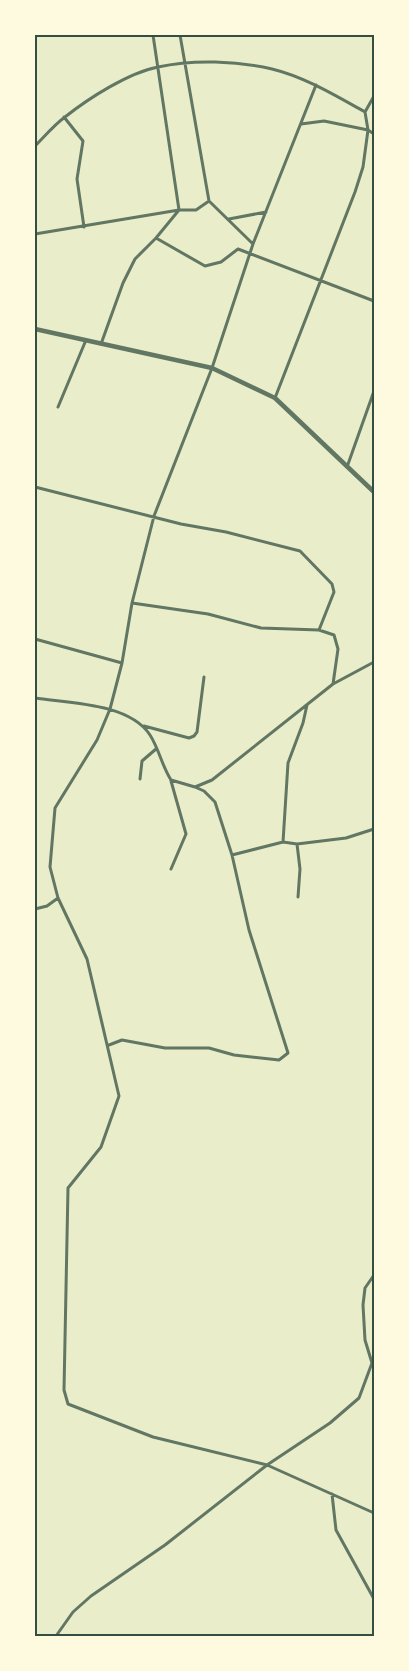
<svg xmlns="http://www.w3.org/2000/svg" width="409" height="1671" viewBox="0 0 409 1671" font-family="'Sofia Sans Condensed',sans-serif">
	<rect width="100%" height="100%" fill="#e9edc9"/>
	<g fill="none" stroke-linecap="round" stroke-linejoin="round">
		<path stroke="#617663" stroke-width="3" d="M180,35L209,201L253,244
			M316,85L253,244L212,368L154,516L132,603L122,663L110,709L97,740L55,808L50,867L58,898L87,959L119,1096L101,1147L68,1188L64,1390L68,1404L153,1437L267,1465L374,1513
			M365,112L374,96
			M64,117L83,141L77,179L84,227
			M35,146C45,136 54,125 65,117C89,98 128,73 158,67C194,59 237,61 272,69C305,77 336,96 365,112L368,130L374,134
			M209,201L196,210H179L156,238L205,266L221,262L238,249L374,301
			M229,219L266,212
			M35,234L179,210L153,35
			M101,344L123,283L135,259L156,238
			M275,398L355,192L363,167L368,130L324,121L301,124
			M58,407L86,340
			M347,467L374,391
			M35,487L181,524L226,532L300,551L332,584L334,592L319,630
			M132,603L208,614L261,628L319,630L334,635L338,649L333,684
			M35,639L122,663
			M35,698C69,703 129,703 150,735C159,749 162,766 171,780L195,787L212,780L333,684L374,662
			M144,726L189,738L194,736L197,732L204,677
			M140,779L142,761L156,749
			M283,842L288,763L303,723L307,705
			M297,844L300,869L298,897
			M232,855L283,842L297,844L346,838L374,829
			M171,869L186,834L171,781
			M35,909L47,906L58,898
			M109,1045L122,1040L165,1048H209L234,1055L279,1060L288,1053L249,930L232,855L215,802L204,791L195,787
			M332,1494L336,1530L374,1599
			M56,1636L73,1612L91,1596L165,1545L267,1465L330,1423L359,1398L372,1363L365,1340L363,1305L365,1288L374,1275"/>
		<path stroke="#617663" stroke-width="4.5" d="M35,329L212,368L275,398L374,492"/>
	</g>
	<rect width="409" height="1671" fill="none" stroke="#fefae0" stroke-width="72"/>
	<rect x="36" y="36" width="337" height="1599" fill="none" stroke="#344e41" stroke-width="2"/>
</svg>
